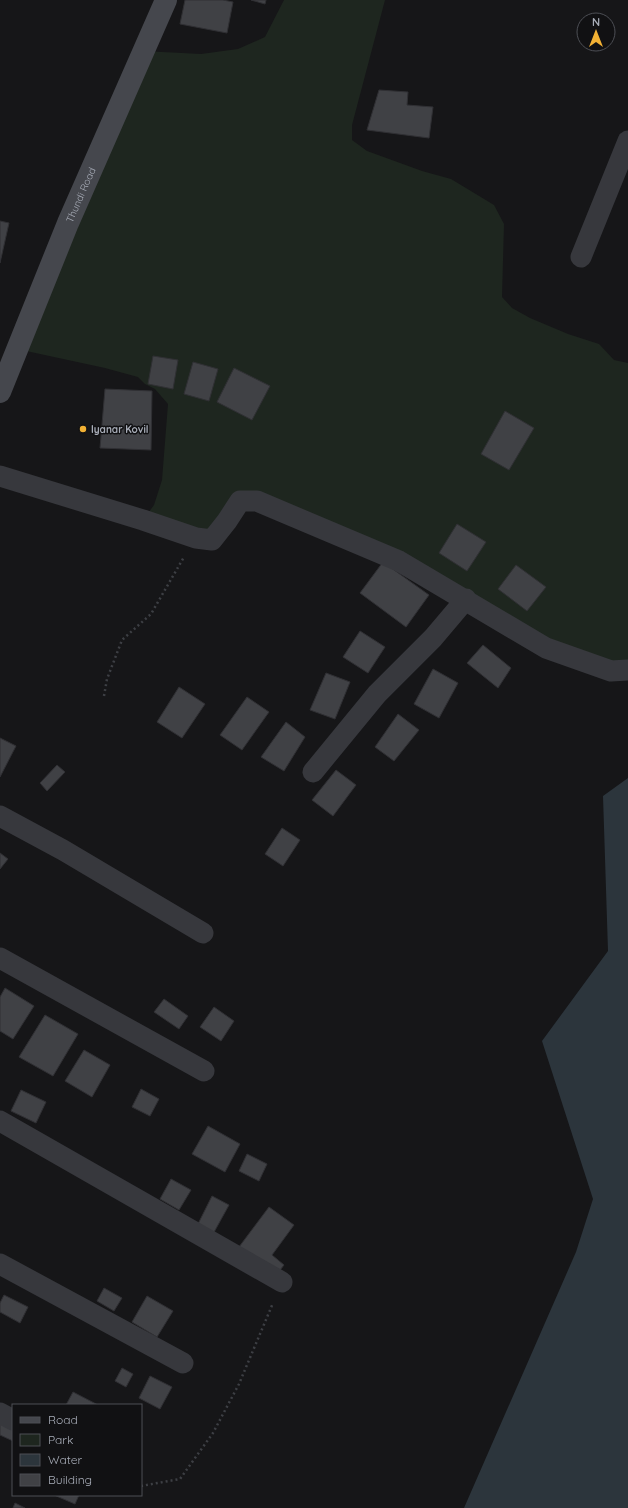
<svg xmlns="http://www.w3.org/2000/svg" width="628" height="1508" viewBox="0 0 628 1508" font-family="Quicksand,sans-serif">
	<rect width="100%" height="100%" fill="#161618"/>
	<path fill="#1e261f" d="M284,0H385L352,125V140L367,151L422,171L451,179L494,205L504,224L502,297L512,308L530,318L568,334L599,344L614,360L628,363V670L518,632L257,501L212,540L143,520L154,505L162,480L168,404L155,389L145,384L138,377L105,368L17,349L143,51L201,54L238,49L265,37Z"/>
	<path fill="#2c353c" d="M628,778V1508H464L576,1252L593,1199L542,1041L608,951L603,796Z"/>
	<path fill="#404145" stroke="#303034" d="M185,0H223L233,2L227,33L180,24Z
		M251,0H266L265,4Z
		M379,90L408,92L407,105L433,107L429,138L367,130Z
		M0,221L9,223L0,263Z
		M153,356L178,360L173,389L148,384Z
		M193,362L218,369L209,401L184,394Z
		M234,368L270,386L252,420L217,402Z
		M105,389L152,391L151,450L100,448Z
		M505,411L534,428L509,470L481,454Z
		M457,524L486,542L467,571L439,553Z
		M383,562L429,595L406,627L360,593Z
		M516,565L546,587L527,611L498,589Z
		M360,631L385,647L368,673L343,657Z
		M483,645L511,668L498,688L467,663Z
		M433,669L458,683L439,718L414,704Z
		M326,673L350,682L335,719L310,710Z
		M179,687L205,704L182,738L157,722Z
		M247,697L269,712L242,750L220,735Z
		M398,714L419,730L394,761L375,747Z
		M286,722L305,737L284,771L261,757Z
		M0,738L16,746L0,777Z
		M57,765L65,772L47,791L40,783Z
		M336,770L356,785L333,816L312,800Z
		M282,828L300,840L283,866L265,854Z
		M0,853L8,859L0,869Z
		M5,988L34,1006L13,1039L0,1031V997Z
		M164,999L188,1016L179,1029L154,1012Z
		M214,1007L234,1021L221,1041L200,1027Z
		M45,1015L78,1034L53,1076L19,1057Z
		M84,1050L110,1065L92,1097L65,1081Z
		M141,1089L159,1099L150,1116L132,1107Z
		M21,1090L46,1102L36,1123L11,1111Z
		M208,1126L240,1144L225,1172L192,1154Z
		M247,1154L267,1164L259,1181L239,1171Z
		M171,1179L191,1190L179,1210L160,1199Z
		M212,1196L229,1205L213,1234L197,1226Z
		M269,1207L294,1225L272,1255L284,1265L277,1274L239,1247Z
		M104,1288L122,1298L114,1311L97,1301Z
		M4,1295L28,1307L20,1323L0,1312V1303Z
		M147,1296L173,1311L157,1337L132,1322Z
		M122,1368L133,1374L126,1387L115,1381Z
		M150,1376L172,1387L160,1409L139,1398Z
		M73,1392L98,1405H66Z
		M0,1423L13,1429V1441L0,1435Z
		M54,1495H79L75,1504Z
		M15,1503L25,1508H13Z"/>
	<g fill="none" stroke-linecap="round" stroke-linejoin="round">
		<path stroke="#3d3f44" stroke-width="2.5" stroke-dasharray="2 3" stroke-linecap="butt" d="M104,696L107,679L122,640L151,614L184,557
			M141,1486L180,1479L213,1433L239,1384L273,1303"/>
		<path stroke="#37383d" stroke-width="21" d="M581,257L628,141
			M0,476L143,520L196,538L212,540L227,521L240,501H257L399,561L546,648L611,671L628,670
			M313,772L377,694L433,638L466,599
			M0,816L63,850L203,933
			M0,958L204,1071
			M0,1121L282,1282
			M0,1264L183,1363
			M0,1413L13,1420"/>
		<path stroke="#45474d" stroke-width="22" id="s1" d="M0,392L68,223L166,0"/>
	</g>
	<circle fill="#f2b134" stroke="#111113" stroke-width="1.5" cx="83" cy="429" r="4"/>
	<g text-anchor="middle" stroke-width="3" stroke-linejoin="round" paint-order="stroke">
		<g font-size="10" fill="#a8adb8" stroke="#111113">
			<text dy="4" stroke="none"><textPath href="#s1" startOffset="213">Thundi Road</textPath></text>
		</g>
		<g font-size="10" font-weight="bold" fill="#a8adb8" stroke="#111113" text-anchor="start">
			<text x="91" y="433">Iyanar Kovil</text>
		</g>
	</g>
	<rect x="12" y="1404" width="130" height="92" fill="#111113" stroke="#4d4f55"/>
	<rect x="20" y="1417" width="20" height="6" fill="#45474d" stroke="#4d4f55"/>
	<text x="48" y="1424" font-size="12" fill="#a8adb8">Road</text>
	<rect x="20" y="1434" width="20" height="12" fill="#1e261f" stroke="#4d4f55"/>
	<text x="48" y="1444" font-size="12" fill="#a8adb8">Park</text>
	<rect x="20" y="1454" width="20" height="12" fill="#2c353c" stroke="#4d4f55"/>
	<text x="48" y="1464" font-size="12" fill="#a8adb8">Water</text>
	<rect x="20" y="1474" width="20" height="12" fill="#404145" stroke="#4d4f55"/>
	<text x="48" y="1484" font-size="12" fill="#a8adb8">Building</text>
	<g transform="translate(596 32)"><circle r="19" fill="#111113" stroke="#4d4f55"/>
	<path d="M0-3L7 15L0 10L-7 15Z" fill="#f2b134"/>
	<text y="-6" font-size="11" font-weight="bold" text-anchor="middle" fill="#a8adb8">N</text>
	</g>
</svg>
